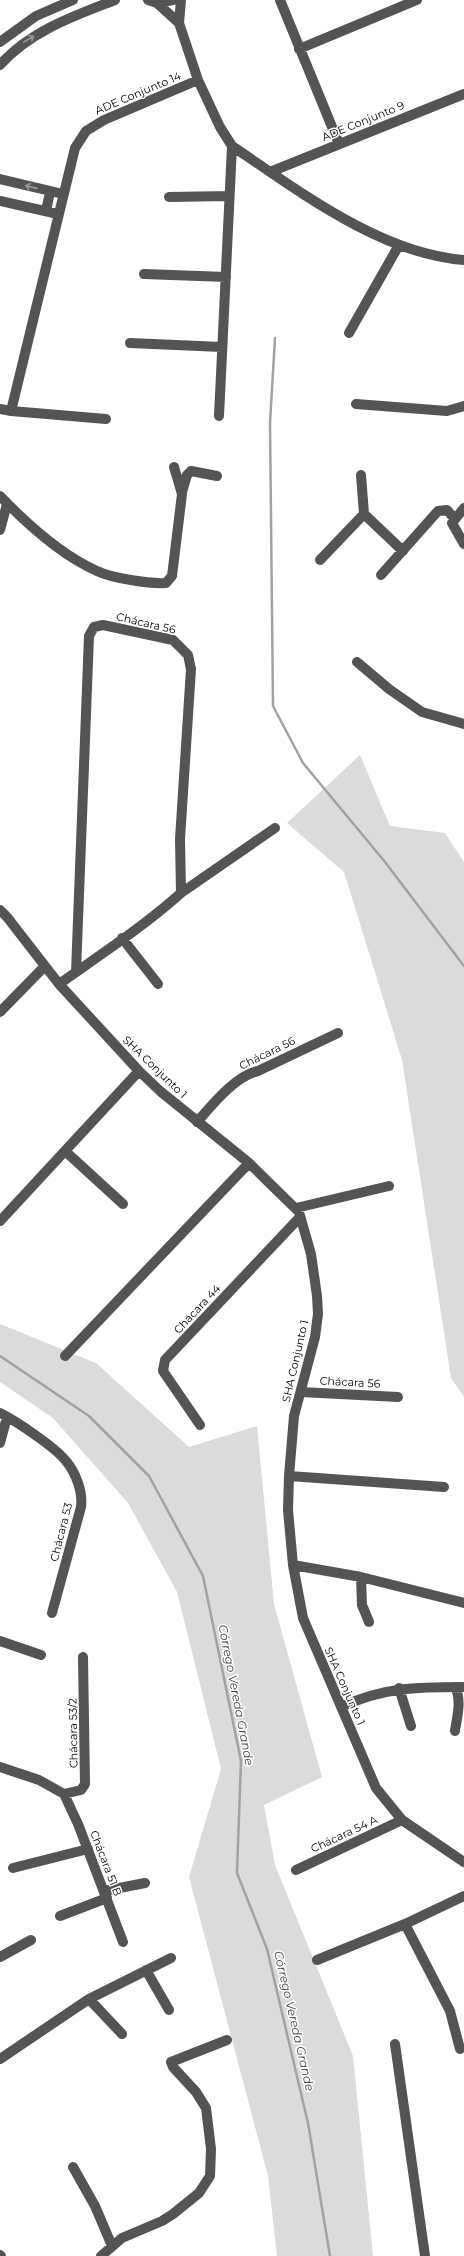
<svg xmlns="http://www.w3.org/2000/svg" width="464" height="2256" viewBox="0 0 464 2256" font-family="Montserrat,sans-serif">
	<rect width="100%" height="100%" fill="#fff"/>
	<path fill="#dbdbdb" d="M360,755L390,826L445,833L464,862V1397L451,1378L402,1060L344,872L287,823Z
		M0,1324L96,1363L189,1447L257,1426L274,1604L322,1777L264,1805L275,1865L353,2056L373,2256H277L268,2176L189,1877L221,1769L177,1592L128,1503L53,1418L0,1382Z"/>
	<g fill="none" stroke-linecap="round" stroke-linejoin="round">
		<path stroke="#a2a2a2" stroke-width="2.5" d="M275,338L270,423L273,706L303,763L385,862L464,966
			M0,1356L89,1416L149,1476L203,1576L241,1761L237,1873L267,1949L308,2123L330,2256"/>
		<path stroke="#545454" stroke-width="10" d="M148,0L157,3L173,0
			M181,0L179,23L198,80L220,127L232,146C299,191 381,254 464,260
			M280,0L339,144
			M157,3L179,23
			M0,42L36,16L73,0
			M299,49L417,0
			M0,65C30,31 74,16 115,0
			M270,172L464,94
			M0,179L63,194
			M169,197L229,196
			M0,201L58,214
			M46,211L50,192
			M144,274L226,277
			M349,333L399,245
			M130,343L222,347
			M356,404L447,411L464,406
			M0,409L11,411L75,148L86,131L104,120L198,80
			M11,411L106,419
			M219,416L232,146
			M361,475L364,514
			M182,492L187,475L191,471L217,476
			M0,496C26,523 63,556 97,571C111,578 150,584 166,583L172,576L182,494L174,467
			M464,508L452,523L464,544
			M0,530L7,504
			M320,560L364,514L403,551
			M381,575L438,511L447,510L454,518
			M357,662L389,689L422,712L464,724
			M181,893L275,828
			M0,910L7,917L59,984L139,1071L160,1091L249,1163L299,1212L311,1254L317,1296L318,1314L315,1337L294,1416L289,1476L288,1510L293,1565L303,1618L376,1788L402,1820L464,1862
			M122,938L158,984
			M59,984C100,955 143,927 181,893L180,839L191,669L188,655L173,640L103,625L94,627L89,636L76,972
			M0,1012L44,967
			M197,1122C212,1105 235,1076 258,1071L338,1033
			M65,1151L123,1204
			M296,1208L389,1186
			M0,1221L139,1071
			M65,1356L249,1163
			M301,1392L398,1397
			M0,1413C16,1421 55,1447 66,1461C76,1473 83,1492 81,1507L52,1613
			M200,1425L163,1371L165,1360L300,1217
			M0,1443L7,1417
			M289,1476L444,1487
			M293,1565L361,1577L464,1603
			M361,1577L362,1605L369,1622
			M0,1641L41,1655
			M399,1688L411,1726
			M341,1707C384,1687 417,1687 464,1687
			M455,1731C457,1717 462,1700 455,1687
			M0,1767L39,1780L64,1794
			M64,1794L78,1824L123,1942
			M64,1794L81,1790L85,1784L83,1657
			M13,1868L88,1849
			M296,1870L402,1820
			M104,1891L145,1883
			M60,1916L107,1898
			M405,1924L450,2011L460,2049
			M0,1957L31,1940
			M317,1960L405,1924L464,1896
			M146,1970L169,2010
			M89,1999L171,1958
			M395,2044L425,2256
			M0,2059L89,1999L122,2034
			M73,2167L95,2206L112,2246
			M0,2255L1,2256
			M101,2256L122,2238L162,2221L173,2214L199,2193L210,2176L211,2149L206,2108L196,2092L173,2067L171,2062L227,2040"/>
	</g>
	<defs><path id="oneway-shaft" d="M-6 0H5M1.5-3L5.5 0L1.5 3" fill="none" stroke-width="1.6" stroke-linecap="round" stroke-linejoin="round"/></defs>
	<g stroke="#989898">
		<use href="#oneway-shaft" transform="translate(29 39) rotate(-30)"/>
		<use href="#oneway-shaft" transform="translate(31 187) rotate(-167)"/>
	</g>
	<g text-anchor="middle" stroke-width="3" stroke-linejoin="round" paint-order="stroke">
		<g font-size="11" fill="#000" stroke="#fff">
			<text transform="translate(138 93) rotate(-23)" y="4">ADE Conjunto 14</text>
			<text transform="translate(363 121) rotate(-22)" y="4">ADE Conjunto 9</text>
			<text transform="translate(146 623) rotate(13)" y="4">Chácara 56</text>
			<text transform="translate(267 1053) rotate(-26)" y="4">Chácara 56</text>
			<text transform="translate(155 1067) rotate(44)" y="4">SHA Conjunto 1</text>
			<text transform="translate(197 1309) rotate(-47)" y="4">Chácara 44</text>
			<text transform="translate(295 1361) rotate(-77)" y="4">SHA Conjunto 1</text>
			<text transform="translate(350 1382) rotate(3)" y="4">Chácara 56</text>
			<text transform="translate(61 1532) rotate(-76)" y="4">Chácara 53</text>
			<text transform="translate(345 1686) rotate(66)" y="4">SHA Conjunto 1</text>
			<text transform="translate(73 1733) rotate(-91)" y="4">Chácara 53/2</text>
			<text transform="translate(344 1834) rotate(-25)" y="4">Chácara 54 A</text>
			<text transform="translate(106 1863) rotate(69)" y="4">Chácara 51 B</text>
		</g>
		<g font-size="12" font-style="italic" fill="#434343" stroke="#fff">
			<text transform="translate(236 1695) rotate(79)" y="4">Córrego Vereda Grande</text>
			<text transform="translate(294 2021) rotate(77)" y="4">Córrego Vereda Grande</text>
		</g>
	</g>
</svg>
